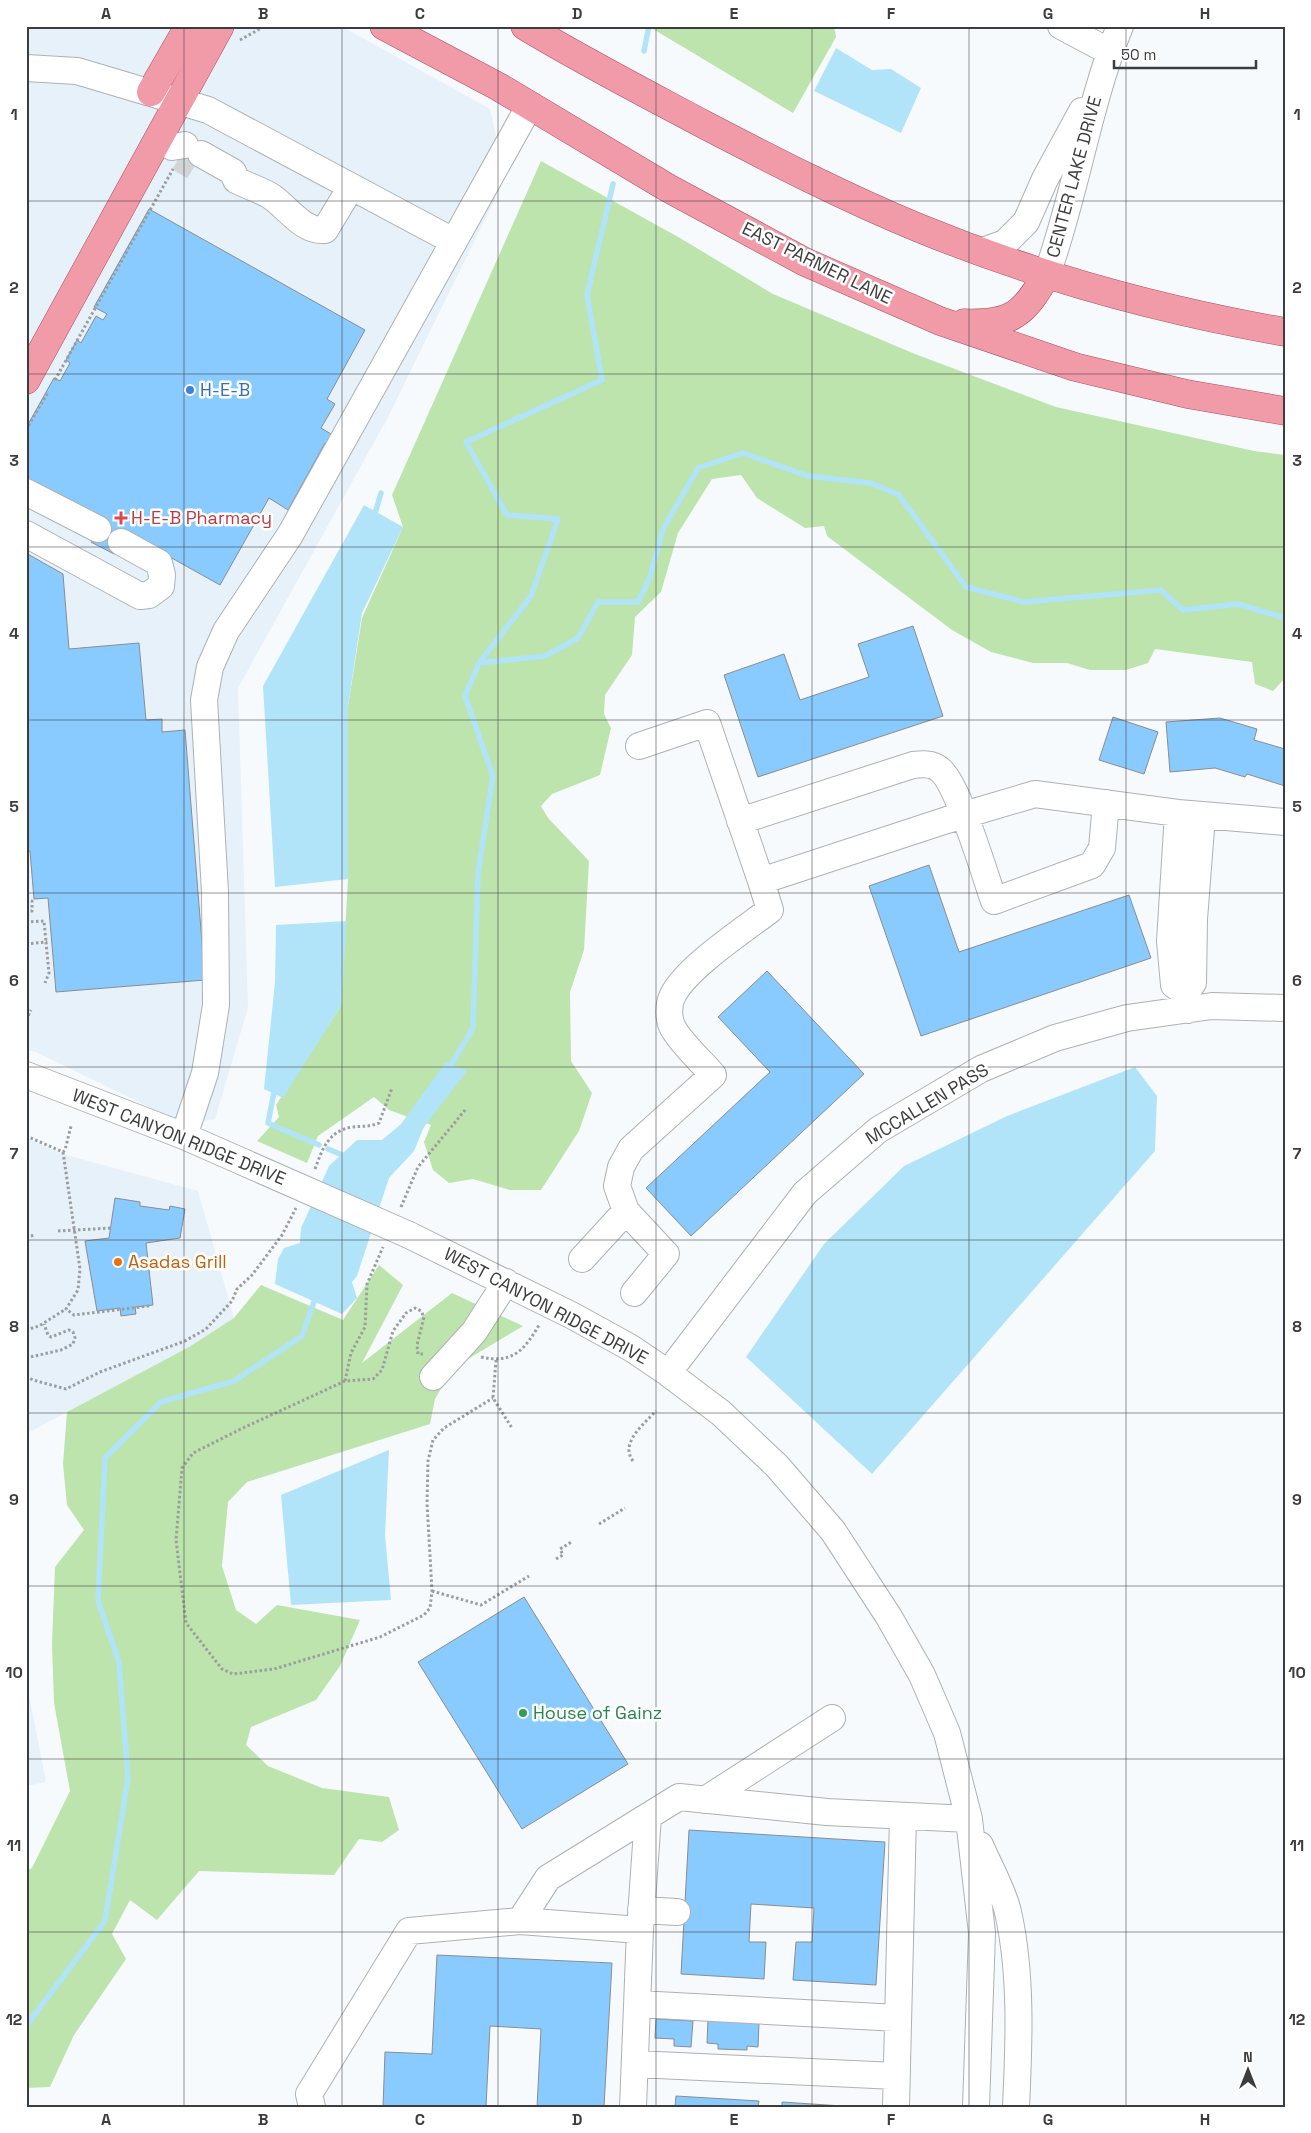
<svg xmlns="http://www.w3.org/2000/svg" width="1311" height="2133" viewBox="0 0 1311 2133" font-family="'Space Grotesk',sans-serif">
	<rect width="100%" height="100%" fill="#f7fafc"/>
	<path fill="#e7f1f9" d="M26,26H341L490,109L500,154L501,187L387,419L238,688L248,1008L215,1119L184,1124L36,1052L26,1050Z
		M26,1138L63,1154L198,1191L234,1318L189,1347L26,1434Z
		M26,1679L46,1782L26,1786Z"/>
	<path fill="#bce4ac" d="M648,26H834L836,37L793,113Z
		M541,161L680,238L773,294L915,354L1056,407L1254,451L1285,455V678L1273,691L1255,684L1252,662L1155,649L1148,663L1126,670H1090L1067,663H1033L991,652L952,630L827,536L824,526L805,528L757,498L741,475L712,479L678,533L661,592L635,617L632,655L605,695L604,714L611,728L600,775L552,794L541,806L548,818L589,861L584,950L570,992L571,1061L592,1093L579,1131L541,1190H510L473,1179L449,1183L433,1170L424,1142L431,1125L389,1110L374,1097L318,1136L307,1163L257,1141L279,1117L276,1105L341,1006L348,879V706L362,618L403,527L392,495Z
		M379,1265L403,1285L362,1363L452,1293L523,1326L453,1368L435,1399L430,1424L247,1482L228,1502L222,1566L236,1610L256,1624L277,1605L360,1620L340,1666L316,1700L251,1727L246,1745L268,1766L322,1788L389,1797L399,1830L382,1842L359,1839L334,1875L199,1871L157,1920L130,1900L112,1934L126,1959L74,2035L50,2087L26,2088V1871L32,1868L70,1791L54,1703L52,1644L55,1567L84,1530L67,1505L63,1464L67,1412L189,1347L234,1318L261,1285L343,1320Z"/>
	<path fill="#b1e4f8" d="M836,48L872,70L891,69L921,88L901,133L814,91Z
		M364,505L403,527L362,613L348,706V879L275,887L263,686Z
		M347,921L341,1006L283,1098L264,1089L275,982L276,925Z
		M446,1062L467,1071L424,1127L414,1151L389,1178L357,1276L352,1282L357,1298L342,1314L275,1284L278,1259L284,1248L300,1243L301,1228L329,1166L357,1140H382L401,1124Z
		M1135,1067L1157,1096L1155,1151L872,1474L746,1357L824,1244L904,1166L1007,1116Z
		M389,1450L385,1535L391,1600L291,1605L281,1495Z"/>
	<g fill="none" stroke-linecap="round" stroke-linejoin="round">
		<path stroke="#b1e4f8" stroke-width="5.5" d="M644,51L649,26
			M374,517L381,493
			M479,663L545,656L578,638L598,602H638L650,577L663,529L698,468L743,453L808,476L871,483L899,495L966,587L1024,602L1161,590L1183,610L1238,604L1285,618
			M448,1070L473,1028L478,873L493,776L465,696L479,663L531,596L558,519L507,515L466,442L602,380L587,295L613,184
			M275,1087L268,1123L319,1145
			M328,1149L347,1157
			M26,2026L105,1921L128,1778L119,1662L98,1601L105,1458L161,1402L234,1381L302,1336L316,1296"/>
	</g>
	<path fill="#89cbfe" stroke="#8a8d8f" d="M149,209L365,330L327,399L335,404L321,428L336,437L331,446L325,443L288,510L269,498L220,585L127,533L114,554L91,542L103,521L26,480V428L54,378L60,381L70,363L66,360L77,340L81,343L96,316L103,320L107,314L94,307Z
		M26,553L63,574L69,649L139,643L146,720L162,719V732L185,730L205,980L56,992L48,898L34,899L30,851H26Z
		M913,626L943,716L758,777L724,675L784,654L800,700L869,677L858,644Z
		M1113,717L1158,732L1144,774L1099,760Z
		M1220,718L1257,729L1254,740L1285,749V786L1247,774L1245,777L1215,768L1170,772L1166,722Z
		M929,865L959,952L1129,895L1151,958L921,1036L869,886Z
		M767,971L864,1074L691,1236L646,1188L770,1072L718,1017Z
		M115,1198L140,1202V1206L169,1210L170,1206L185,1209L180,1238L146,1243L153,1305L135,1307L136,1314L121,1316L120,1308L97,1311L85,1241L109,1238Z
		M524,1597L628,1764L522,1829L418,1662Z
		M689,1830L885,1842L876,1985L793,1980L796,1942H812L814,1908L751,1904L749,1942H766L764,1979L681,1974Z
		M437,1955L612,1963L604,2107H537L541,2029L490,2026L486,2107H383L385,2052L432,2054Z
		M656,2019L693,2021L691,2047L674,2046V2039L655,2038Z
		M708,2020L759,2023L758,2047L747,2046V2050L718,2049V2044L707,2043Z
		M676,2096L759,2101L758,2107H675Z
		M782,2102L857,2107H782Z"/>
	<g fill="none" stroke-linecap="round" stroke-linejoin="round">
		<path stroke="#d2d4d6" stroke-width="26" stroke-dasharray="26 13" stroke-linecap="butt" d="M179,158L194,167"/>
		<g stroke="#aeb1b3" stroke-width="28">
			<path id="minor" d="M1061,26L1110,52
				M26,68L77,71L208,110L453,241
				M159,138L172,147L185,145
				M201,154L233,172L236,180C247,186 262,190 272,197C289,209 303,232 325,230L351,187
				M983,251L1005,243L1026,222L1045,179L1082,111
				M1047,274C1076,193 1088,106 1120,26
				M26,492L98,529
				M26,534L140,596L149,595L161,586L162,575L159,563L121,542
				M639,746L707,723L761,881L947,820L1035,794L1178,813L1285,822
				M1178,813L1170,941L1174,985L1185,993L1188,1010
				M740,821L913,765C922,764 932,763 939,769C958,782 985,876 994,901L1092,865L1102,848L1106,803
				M1185,993L1193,983L1194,919L1202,816
				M26,1075L184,1136L243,1162
				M184,1136L205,1073L216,1005L215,892L204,700L210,667L226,631L290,535L530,105
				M409,1235L573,1316L631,1348L668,1373L721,1413L777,1466L833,1531L889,1617L922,1675L947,1733L969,1819L982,1933L976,2107
				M582,1259L626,1211
				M634,1293L666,1254L626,1211L617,1186L621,1167L631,1149L713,1075C701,1061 681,1043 673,1028C668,1019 668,1004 673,995C686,968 745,929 770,910L761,881
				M668,1373L805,1193L878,1130L981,1069L1055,1038L1127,1018L1212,1006L1285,1008
				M433,1377L474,1332L506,1282
				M705,1800L832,1718
				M980,1845C989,1866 1003,1890 1008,1912C1022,1974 1019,2044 1016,2107
				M641,1910L677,1912
				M520,1921L640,1930L633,2107
				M640,1930L648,1816
				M638,2004L898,2018
				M636,2064L896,2076
				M312,2107L309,2094L409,1931L520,1921L548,1878L679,1797L827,1812L969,1819
				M896,2107L903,1816"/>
		</g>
		<g stroke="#ac4f5e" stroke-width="29">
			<path id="major" d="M384,26L499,87L668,188L805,262L940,321L1075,367L1187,394L1285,411
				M525,26C583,61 643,92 703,124C774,161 846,198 919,228C1036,276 1160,310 1285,332
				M151,92L189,26
				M964,323C1012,325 1024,314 1047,274
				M26,380L220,26"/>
		</g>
		<path stroke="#9b9d9f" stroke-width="3" stroke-dasharray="2.5 2.5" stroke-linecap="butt" d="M240,40L265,26
			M55,380L173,169
			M26,430L48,392
			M26,901H32V911H26
			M26,922L44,921L46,942
			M26,944L46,942L49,973L45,983
			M26,1020L31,1010
			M26,1136L63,1152L65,1150L71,1126
			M63,1152L80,1269L78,1290L66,1309L74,1315L149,1306
			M315,1169C322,1150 328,1131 352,1127C361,1126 370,1127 379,1123L392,1088
			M401,1207L418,1167L466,1109
			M58,1231L111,1228
			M26,1237L35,1235
			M26,1330L39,1326L66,1309
			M423,1354H418L417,1345L424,1317L421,1311L415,1308L406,1313L393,1331L382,1370L373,1379L345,1381L243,1428L193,1453L182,1468L176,1540L186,1623L222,1669L233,1674L274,1669L380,1637L424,1615L430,1608L432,1591L427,1503L428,1461L433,1440L444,1428L493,1398
			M481,1357C512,1364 524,1351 539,1325
			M26,1358L61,1350L73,1344L75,1338L73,1332L69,1330L51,1337L48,1335L44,1324
			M496,1360L493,1398L512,1428
			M26,1376L33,1380L66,1389L100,1372L185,1341L206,1329L232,1301L237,1289L252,1275L282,1235L296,1208
			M345,1381L351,1353L365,1327L367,1284L383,1247
			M633,1461C619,1443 645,1423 656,1411
			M599,1524L625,1508
			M556,1559L563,1555L560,1549L573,1541
			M432,1591L481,1605L529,1576"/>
		<use href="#minor" stroke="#fff" stroke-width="26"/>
		<use href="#major" stroke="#f19ba9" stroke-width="28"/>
		<g stroke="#aeb1b3" stroke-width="28" stroke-linecap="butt">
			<path id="minor-bridge" d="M243,1162L409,1235"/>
		</g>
		<use href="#minor-bridge" stroke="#fff" stroke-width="26"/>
	</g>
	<path fill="none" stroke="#3c3d3e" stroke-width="1" stroke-opacity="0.55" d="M184,26V2107M342,26V2107M498,26V2107M656,26V2107M812,26V2107M969,26V2107M1126,26V2107M26,201H1285M26,374H1285M26,547H1285M26,720H1285M26,893H1285M26,1067H1285M26,1240H1285M26,1413H1285M26,1586H1285M26,1759H1285M26,1932H1285"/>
	<circle fill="#3f7fe0" stroke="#fff" stroke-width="2" cx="190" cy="390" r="5"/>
	<path fill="#e0444e" stroke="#fff" stroke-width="2" d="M118.5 510.5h5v5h5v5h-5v5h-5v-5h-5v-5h5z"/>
	<circle fill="#e8710a" stroke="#fff" stroke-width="2" cx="118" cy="1262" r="5"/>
	<circle fill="#2e9e5b" stroke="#fff" stroke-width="2" cx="523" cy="1713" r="5"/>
	<g text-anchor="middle" stroke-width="5" stroke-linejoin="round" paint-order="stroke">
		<g font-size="18" fill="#3c3d3e" stroke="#fff">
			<text transform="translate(1074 177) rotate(-75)" y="6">CENTER LAKE DRIVE</text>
			<text transform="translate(817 263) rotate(26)" y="6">EAST PARMER LANE</text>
			<text transform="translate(927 1104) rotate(-31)" y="6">MCCALLEN PASS</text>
			<text transform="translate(179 1137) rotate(22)" y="6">WEST CANYON RIDGE DRIVE</text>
			<text transform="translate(546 1306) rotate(28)" y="6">WEST CANYON RIDGE DRIVE</text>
		</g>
		<g font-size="18" fill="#366cbe" stroke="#fff" text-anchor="start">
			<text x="200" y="396">H-E-B</text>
		</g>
		<g font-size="18" fill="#be3a42" stroke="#fff" text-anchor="start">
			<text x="131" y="524">H-E-B Pharmacy</text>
		</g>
		<g font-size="18" fill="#c56008" stroke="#fff" text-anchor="start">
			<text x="128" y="1268">Asadas Grill</text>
		</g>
		<g font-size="18" fill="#27864d" stroke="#fff" text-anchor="start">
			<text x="533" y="1719">House of Gainz</text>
		</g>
	</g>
	<rect width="1311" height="2133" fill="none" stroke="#ffffff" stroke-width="55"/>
	<g transform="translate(1248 2070)" stroke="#ffffff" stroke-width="4" paint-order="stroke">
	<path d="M0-4L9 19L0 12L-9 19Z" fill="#3c3d3e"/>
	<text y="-8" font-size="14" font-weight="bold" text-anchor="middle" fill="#3c3d3e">N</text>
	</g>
	<path d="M1114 60v8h142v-8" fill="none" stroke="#3c3d3e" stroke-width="2.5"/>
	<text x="1121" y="60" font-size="15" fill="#3c3d3e" stroke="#ffffff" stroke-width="4" paint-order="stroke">50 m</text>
	<rect x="28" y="28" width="1256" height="2078" fill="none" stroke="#3c3d3e" stroke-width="2"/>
	<g font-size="16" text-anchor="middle" font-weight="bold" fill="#3c3d3e">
		<text x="106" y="19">A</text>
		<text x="263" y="19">B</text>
		<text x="420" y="19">C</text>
		<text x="577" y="19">D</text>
		<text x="734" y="19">E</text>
		<text x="891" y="19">F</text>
		<text x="1048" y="19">G</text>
		<text x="1205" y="19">H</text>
		<text x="14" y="120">1</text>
		<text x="1297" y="120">1</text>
		<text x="14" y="293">2</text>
		<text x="1297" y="293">2</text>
		<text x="14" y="466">3</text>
		<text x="1297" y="466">3</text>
		<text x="14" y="639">4</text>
		<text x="1297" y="639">4</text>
		<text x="14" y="812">5</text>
		<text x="1297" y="812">5</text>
		<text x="14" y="986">6</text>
		<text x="1297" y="986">6</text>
		<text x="14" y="1159">7</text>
		<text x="1297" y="1159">7</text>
		<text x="14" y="1332">8</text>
		<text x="1297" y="1332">8</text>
		<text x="14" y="1505">9</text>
		<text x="1297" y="1505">9</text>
		<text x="14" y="1678">10</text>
		<text x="1297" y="1678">10</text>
		<text x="14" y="1851">11</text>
		<text x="1297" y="1851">11</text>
		<text x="14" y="2025">12</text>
		<text x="1297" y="2025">12</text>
		<text x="106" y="2125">A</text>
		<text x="263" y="2125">B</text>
		<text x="420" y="2125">C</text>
		<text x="577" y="2125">D</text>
		<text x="734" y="2125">E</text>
		<text x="891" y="2125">F</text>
		<text x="1048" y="2125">G</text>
		<text x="1205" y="2125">H</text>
	</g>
</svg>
